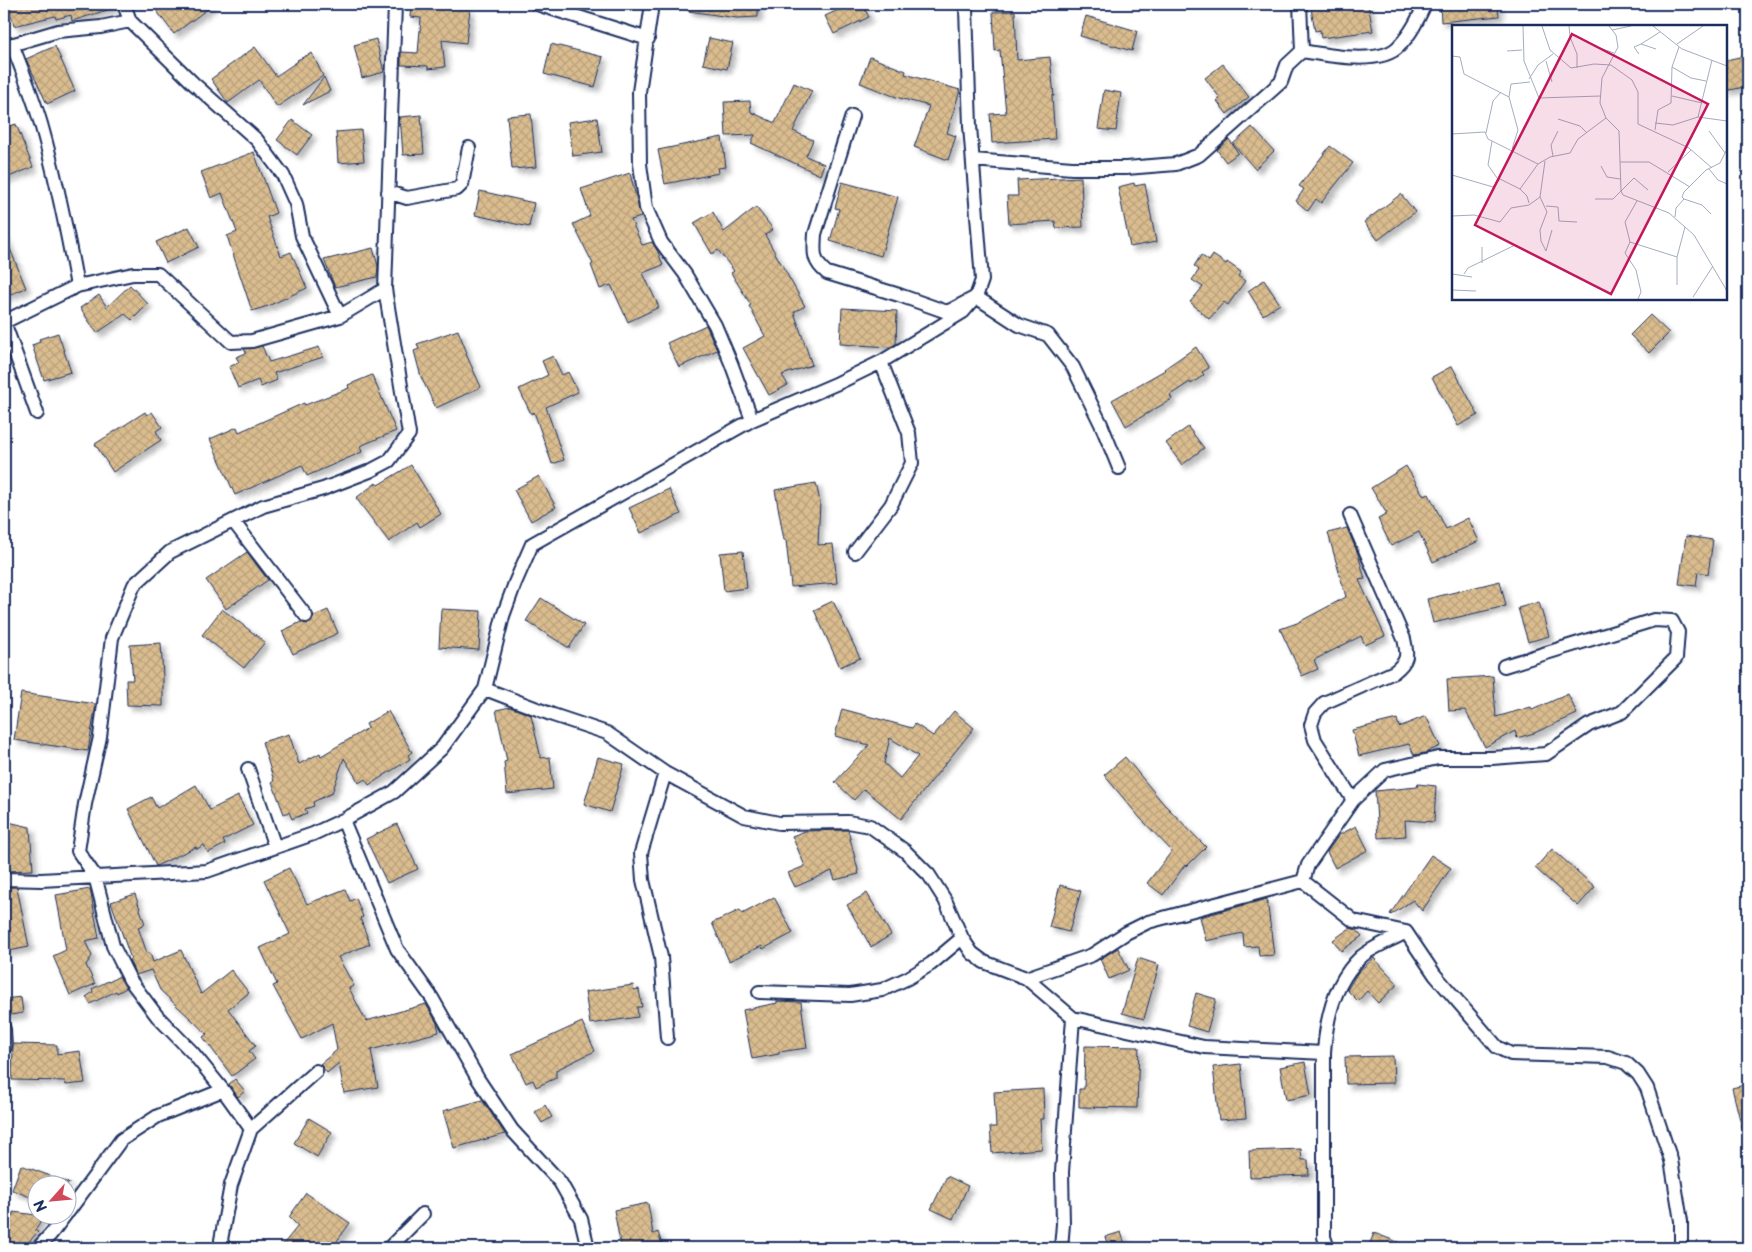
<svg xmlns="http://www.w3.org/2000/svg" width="1752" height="1252" viewBox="0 0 1752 1252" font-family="'Playpen Sans',sans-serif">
	<defs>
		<pattern id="building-cross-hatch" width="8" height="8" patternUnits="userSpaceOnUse" patternTransform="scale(1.25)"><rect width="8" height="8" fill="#dabc8e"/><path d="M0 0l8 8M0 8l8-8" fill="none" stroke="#baa27d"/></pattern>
		<filter id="shadow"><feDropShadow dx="4.5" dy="4.5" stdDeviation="2.5" flood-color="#0004"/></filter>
	</defs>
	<rect width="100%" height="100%" fill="#fff"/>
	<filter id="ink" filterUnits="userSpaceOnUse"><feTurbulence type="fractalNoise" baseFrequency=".02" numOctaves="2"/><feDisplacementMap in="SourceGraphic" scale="10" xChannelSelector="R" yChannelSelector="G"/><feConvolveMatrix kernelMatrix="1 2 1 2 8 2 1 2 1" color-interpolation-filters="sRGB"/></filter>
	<g filter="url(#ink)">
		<path fill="url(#building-cross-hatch)" stroke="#1b2f5e" fill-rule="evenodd" filter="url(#shadow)" d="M8,4H116L117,7L72,21L71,15L56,19L55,16L14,26Z
			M164,4H214L174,34L156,10Z
			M411,4L470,9L466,43L442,40L445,67L428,69V66L401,65V52L418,53L421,18L410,17Z
			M689,4H758V17L737,18L688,11Z
			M851,4H862L869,17L834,34L825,16Z
			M1340,4H1368L1373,31L1321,38L1320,30L1315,31L1311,9Z
			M1440,4H1498L1499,16L1441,22Z
			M1015,11L1017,60L1050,57L1054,96H1052L1055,139L992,143L990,114L1006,113L1000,50L995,51L993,12Z
			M1086,16L1137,31L1132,51L1080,36Z
			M709,38L733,43L727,69L703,64Z
			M376,39L384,72L362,78L354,45Z
			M551,44L603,57L595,87L544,74Z
			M55,46L75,91L47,104L26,59Z
			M255,47L276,76L298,61L297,60L312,53L323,76L277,107L259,80L228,103L211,79Z
			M1748,55V86L1726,91V60Z
			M870,57L906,71L905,74L960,90L947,133L956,136L948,160L914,147L929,106L896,97L860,83Z
			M1223,64L1249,97L1227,114L1217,101L1220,98L1205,78Z
			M324,77L330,91L303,105Z
			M794,83L812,91L793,131L813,140L806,156L824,164L820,175L751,143L755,135L726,136L724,102L750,101L751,112L775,123Z
			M1104,90L1121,93L1116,131L1098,129Z
			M531,114L536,167L512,169L507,116Z
			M421,115L424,154L403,155L400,117Z
			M597,118L602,152L573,156L568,122Z
			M292,120L312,135L297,155L277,140Z
			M16,124L33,167L4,179V128Z
			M1252,127L1274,151L1255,169L1233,144Z
			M361,130L364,161L338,163L336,132Z
			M722,137L726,167L718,168L719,173L665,184L658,150Z
			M1229,139L1238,153L1226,162L1217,150Z
			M1330,146L1353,163L1321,203L1316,199L1308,211L1296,201L1304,189L1299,186Z
			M254,152L276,213L267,217L281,256L291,252L307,288L268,306L252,311L227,236L237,232L222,193L211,198L201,172Z
			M630,173L641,217L631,220L642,245L652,242L658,252L663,265L643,273L659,307L628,322L611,285L600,289L591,265L593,264L573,224L590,216L581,189Z
			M1081,177L1083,227L1056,228L1055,221L1009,224L1007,196H1018L1017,180Z
			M842,182L898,197L881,256L830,241L839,209L835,208Z
			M1134,183L1135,186L1145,184L1156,242L1130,247L1118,187Z
			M480,191L534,203L529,227L475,215Z
			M1401,194L1415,212L1378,240L1364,222Z
			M756,207L773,229L765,235L805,306L794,312L812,365L782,375L788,385L769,395L743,348L765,336L749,306L751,305L731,273L734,271L718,250L712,254L694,223L713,212L724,232Z
			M189,227L199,247L166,263L156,242Z
			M4,234L26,288L4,297Z
			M373,248L378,266L377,277L335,287L324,260Z
			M1201,255L1209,261L1213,255L1226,264L1227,262L1241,272L1238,276L1245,281L1228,305L1224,302L1209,319L1190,302L1203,287L1192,280L1199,270L1194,266Z
			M1264,280L1280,304L1263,315L1248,291Z
			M130,285L148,304L132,320L125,314L97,333L80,308L99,295L107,307Z
			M842,308L897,311L896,344L890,347L840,344Z
			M1650,315L1669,333L1649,353L1630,335Z
			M706,325L717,350L679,367L667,343Z
			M458,330L467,353L466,354L481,387L436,408L421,377L414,351L419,349L417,344Z
			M58,333L71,372L44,380L32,345L40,342L39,339Z
			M262,346L269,362L319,347L323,357L274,373L277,380L261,387L258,380L238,388L229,367L239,362L236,357L246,353L244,349Z
			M1196,347L1209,368L1202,372L1204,375L1191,384L1190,382L1170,395L1172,399L1126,426L1112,400L1165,370L1164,369Z
			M553,356L562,375L568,372L578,392L546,407L564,460L552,464L534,412L531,414L519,389L548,375L542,361Z
			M1452,366L1478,415L1458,426L1432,377Z
			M372,375L396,431L360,446L362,452L307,476L302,465L235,495L210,439L237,427L239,432L304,403L305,405L349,388L348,385Z
			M145,412L147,415L152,412L162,427L156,431L161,440L113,472L95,444Z
			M1188,427L1204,448L1182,465L1166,443Z
			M411,465L441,514L420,527L417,522L389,542L356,498L376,483L378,485Z
			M1406,466L1424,496L1429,494L1446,529L1468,518L1479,541L1433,562L1419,532L1391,546L1378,519L1387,514L1371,488Z
			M539,476L556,507L531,521L514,490Z
			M816,483L820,502L818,545L833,544L837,583L791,587L786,540H784L775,490Z
			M669,489L681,514L641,533L629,508Z
			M1347,528L1358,554L1365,579L1359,580L1385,636L1365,645L1361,636L1314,660L1318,669L1302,676L1280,629L1297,623L1346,597L1328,533Z
			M1686,536L1713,540L1708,574L1698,572L1696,586L1679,584Z
			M743,551L747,588L724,591L720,553Z
			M247,552L268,580L226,609L206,580Z
			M1500,581L1506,606L1433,623L1427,599Z
			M541,598L584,625L569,648L526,621Z
			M833,601L860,658L840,667L814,610Z
			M1539,602L1549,636L1528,642L1518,608Z
			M222,609L265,642L244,668L202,635Z
			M441,609L481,611L479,650L439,647Z
			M328,610L338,633L293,654L282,631L301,622L307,624L311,623L314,616Z
			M161,643L163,677V706L127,705L126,680H133L130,645Z
			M1493,676L1496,717L1531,707L1532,710L1568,694L1577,714L1534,733L1517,738L1515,731L1485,747L1465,710L1449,711L1447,679Z
			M21,693L96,704L88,751L14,740Z
			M510,707L531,715L541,758L550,757L553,789L507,794L504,762L507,761L496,710Z
			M842,709L912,728L915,724L933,736L954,711L974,728L901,819L864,789L854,800L835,782L869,745L835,736ZM890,738L918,756L900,778L884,763Z
			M388,711L412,752L408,755L410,759L369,785L365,779L359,783L344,758L332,793L313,802L314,806L305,809L307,813L292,819L289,812L284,814L272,782L274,781L262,742L289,734L299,764L320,753L321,756L368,728L366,724Z
			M1426,716L1440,746L1425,753L1414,755L1409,744L1359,756L1352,730L1397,719L1399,727Z
			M598,757L624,764L610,812L584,804Z
			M1125,757L1163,803L1206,847L1187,866L1185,865L1163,895L1147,883L1172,851L1140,818L1104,775Z
			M1418,784L1436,786L1434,822L1405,820L1406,836L1378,838L1375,791L1417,787Z
			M196,785L210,810L238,796L253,825L223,840L225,844L208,853L204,845L197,849L196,847L156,866L128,809L151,797L157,808Z
			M4,821L30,827L33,870L4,871Z
			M397,824L418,869L387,883L366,839Z
			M1356,826L1368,850L1335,868L1327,852L1339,835Z
			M848,830L859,874L835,880L832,871L795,887L788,873L805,866L792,836L805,831Z
			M1552,849L1595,887L1578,906L1535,868Z
			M1431,855L1451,868L1422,911L1413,900L1391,915L1390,914Z
			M289,868L307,904L345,889L350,901L356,898L363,917L360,918L370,944L338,957L354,986L349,988L366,1021L426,1004L437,1023L439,1032L371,1050L378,1087L344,1093L339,1063L327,1073L320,1064L337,1050L332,1023L302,1039L273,986L277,984L260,948L290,934L264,880Z
			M1060,885L1081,891L1069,932L1049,927Z
			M4,887H17L29,947L4,952Z
			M90,889L99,938L85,941L92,956L86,965L95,984L70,995L53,956L66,950L56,895Z
			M867,893L891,935L871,947L847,905Z
			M135,894L145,924L138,927L147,953H150L153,962L181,950L201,994L231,970L249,993L228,1009L256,1046L249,1051L255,1059L232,1076L203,1037L207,1034L160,990L151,970L136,975L129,960L131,959L111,902Z
			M774,897L793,933L763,949L762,946L729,961L712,923L740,910L742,914Z
			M1267,899L1274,955L1259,956L1258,946L1244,947L1243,933L1206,941L1200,917Z
			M1350,928L1357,930L1362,936L1341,951L1333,940Z
			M1118,948L1129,970L1109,979L1100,959Z
			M1138,958L1159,965L1144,1019L1122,1013Z
			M1374,958L1398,984L1378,1003L1367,991L1358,1001L1347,990L1358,972Z
			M119,976L126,988L117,993L116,991L90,1004L86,997L93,992L92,989L108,981L109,982Z
			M633,985L634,990L639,989L642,1007H637L638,1017L590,1024L585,992Z
			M1196,993L1216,999L1207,1032L1187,1026Z
			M21,997L23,1013L4,1016V999Z
			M777,1001L801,1002L807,1048L779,1052V1054L752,1059L743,1010L777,1003Z
			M582,1022L595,1051L556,1070V1078L536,1087L533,1080L526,1083L512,1054Z
			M13,1044L57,1045V1054L80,1051L85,1083L66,1085L65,1081L12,1080Z
			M1085,1046L1139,1047L1137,1108L1079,1107V1089H1084Z
			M1393,1056L1394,1083L1346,1084L1345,1057Z
			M1305,1062L1311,1095L1286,1100L1280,1067Z
			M1241,1064L1246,1118L1219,1120L1213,1067Z
			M235,1079L245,1091L238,1097L229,1084Z
			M1748,1084V1136H1744L1732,1088Z
			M1043,1089L1044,1119H1040L1042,1149L992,1153L990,1127H996L994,1092Z
			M482,1100L505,1134L454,1148L443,1111Z
			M545,1105L552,1117L542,1123L535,1112Z
			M309,1118L332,1132L317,1157L294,1143Z
			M1301,1149L1302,1160H1308L1309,1175L1250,1177L1249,1151Z
			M21,1165L69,1183V1184H38V1200L12,1190Z
			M947,1176L968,1186L953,1219L931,1209Z
			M306,1193L350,1223L332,1248H280L298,1226L289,1217Z
			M648,1203L653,1234L658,1232L663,1248H621L614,1210Z
			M13,1212L44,1216L35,1230L38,1232L23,1248H4V1214L13,1215Z
			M1121,1232L1126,1248H1109L1105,1237Z
			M1374,1233L1411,1247V1248H1368Z"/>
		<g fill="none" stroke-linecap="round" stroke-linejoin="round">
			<g stroke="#1b2f5e" stroke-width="16">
				<path id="minor" d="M124,4L130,21L193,83L257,140L283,175L296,204L302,236L340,316
					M537,4L648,39
					M652,4L639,92L640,164L646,208L661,242L685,274L715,325L731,363L752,420
					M12,44C22,70 33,97 41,124C56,177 67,231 77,286
					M4,47L58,31L101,27L130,21
					M1302,51C1326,55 1381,66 1399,46C1411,34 1418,19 1425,4
					M852,116L815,234C814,252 812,261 827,273L899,295L947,312L976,297L1019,325L1048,335L1073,367L1101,424L1119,468
					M973,160L1072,168H1126L1176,164L1199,155L1281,82L1287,65L1302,51L1300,4
					M388,192L407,198L457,189L462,184L469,148
					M4,322L77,286L133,274H158L231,342L252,341L340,316L385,289
					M4,322L37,413
					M1350,515L1404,639C1408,656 1408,661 1394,672L1324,703L1315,713L1311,725L1315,740L1353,800
					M233,521L306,616
					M855,552L891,505L912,463L909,433L881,362
					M1504,666L1654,620L1672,621L1678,632L1676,658L1622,712L1589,725L1546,754L1492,758H1438L1385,770L1353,800L1308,865L1303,881L1354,921L1406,932L1435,975L1497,1047L1511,1054L1608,1057L1626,1063L1638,1074L1647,1088L1671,1160L1681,1221V1248
					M485,689L553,715L607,733L665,773L744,816L779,823L848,822L870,826L905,851L929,875L945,900L962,938L972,953L984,962L1026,978L1073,1018L1062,1172L1063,1224L1061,1248
					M248,769L275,847
					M665,773L641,853L643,880L661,957L667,1038
					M343,820L397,949L432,998L478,1079L512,1130L560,1182L581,1219L588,1248
					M4,879L41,880L207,871L313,834L343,820L394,792L442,748L485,689L503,616L515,583L532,544L752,420L838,383L881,362L963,312L976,297L982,280L970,126L966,9L964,4
					M1026,978L1092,955L1126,933L1148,922L1303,881
					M759,992L850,995L882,990L908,978L931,964L962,938
					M1073,1018L1204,1047L1324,1053C1326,1019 1335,981 1361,957C1372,947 1392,940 1406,932
					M4,1029L5,1047
					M1324,1053V1237L1328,1248
					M251,1129L316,1071
					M68,1212L121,1140L158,1116L223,1090
					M38,1248L51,1234L66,1214
					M224,1248L221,1240L231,1185L251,1129L223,1090L193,1053L157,1016L130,980L113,946L95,876L78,851L85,804L100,737L112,638L134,585L170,552L263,506L323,489L370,471L389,461L409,434L385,289L395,4
					M389,1248L423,1214"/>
			</g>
			<use href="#minor" stroke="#fff" stroke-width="12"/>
		</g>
	</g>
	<g transform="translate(1452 25)">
		<rect width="275" height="275" fill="#fff"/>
		<path fill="none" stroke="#a4acbf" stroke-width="1" d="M71,1L72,36L87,73L148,71M90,1L98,25L119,43L142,39L159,40L180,55L186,67V99L237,123L260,143M117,1L118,12L125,29V43M157,1L164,10L166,22L150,53L148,78L154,93L167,106L169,166L171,170L217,188L233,202L225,232V260M201,1L230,24L275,41M160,5L179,1M225,19L251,1M142,21L162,28M204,24L189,19L208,7M55,26L70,25M187,29L182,22L189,19M0,31L8,32L12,49L57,72L66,105L60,124M275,33V76M94,36L100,57M220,42L239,53L254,56M77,54L86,40L101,29M220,71L250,78M57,72L59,59L78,57M246,92L260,35M106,94L128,101L135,108M203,98L221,100L246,92L275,96M203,105L206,85L219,78L220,42L227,22M257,106L273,128M34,108L41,76L49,67M0,109L33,107L36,114L86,139L98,132L118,128L126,114L154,93M40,116L36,140L45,153M101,131L99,120L106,106M168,137H197L238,162M149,141L155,152L168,154M257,144L266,155L275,159M216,147L239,125M0,150L41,162L48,154L68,164M88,172L93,136M143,174H161L182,153L196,165M232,174L250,180L259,189M185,176L173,197L178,217L225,232M77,178L75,171L68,164L86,139M94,181L106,182L107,196L125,197M0,191L22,190L48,197L59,183L77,180L88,172L95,187L88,205L89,216L94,226L100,205M223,192L224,183L232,174L230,172L232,167L254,145L268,138L275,124M233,202L242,210L275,266M178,217L173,228L184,245L189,267L186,274M30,222V238M0,249L20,252M12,249L16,243L63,220M0,265L24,266M241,272L261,241"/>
		<path fill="#c2185b" fill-opacity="0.15" stroke="#c2185b" stroke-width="2.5" d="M120,9L256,79L159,269L23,200Z"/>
		<rect width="275" height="275" fill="none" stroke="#1b2f5e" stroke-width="2.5"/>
	</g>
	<rect width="1752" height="1252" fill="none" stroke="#fff" stroke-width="20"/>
	<rect x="10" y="10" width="1732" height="1232" fill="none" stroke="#1b2f5e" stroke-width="2" filter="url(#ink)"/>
	<g transform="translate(52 1200) rotate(243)"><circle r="24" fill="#ffffff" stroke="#a4acbf"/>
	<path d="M0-4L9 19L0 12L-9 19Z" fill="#d1495b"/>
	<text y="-8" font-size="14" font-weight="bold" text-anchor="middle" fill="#1b2f5e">N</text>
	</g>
</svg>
